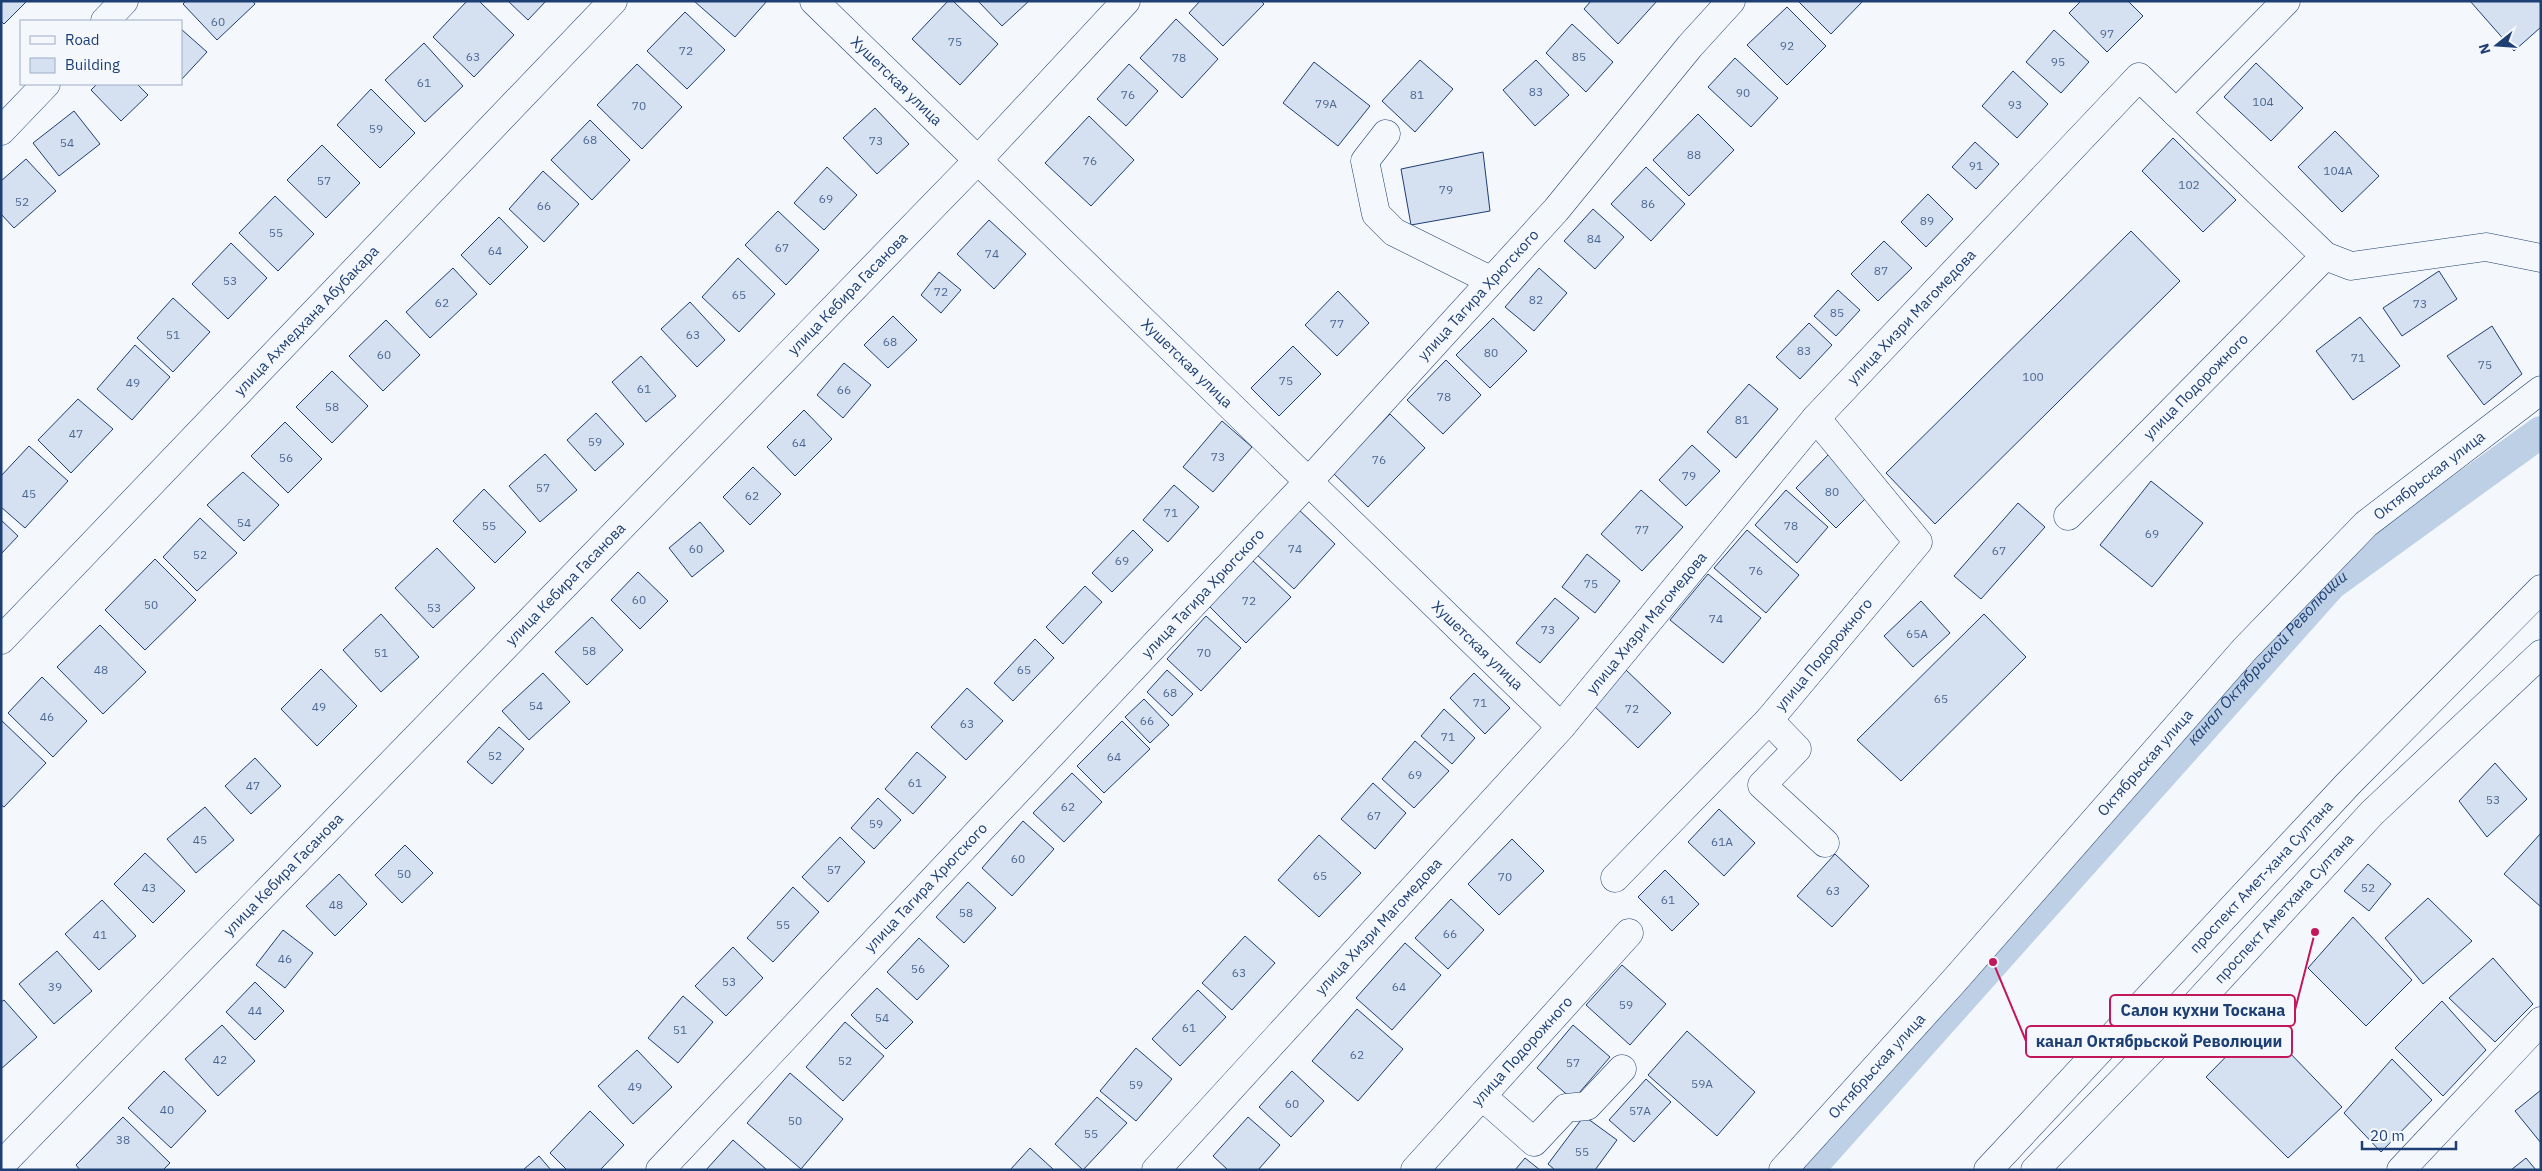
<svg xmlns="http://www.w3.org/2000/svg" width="2542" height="1171" viewBox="0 0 2542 1171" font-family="'IBM Plex Sans',sans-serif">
	<rect width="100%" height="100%" fill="#f4f7fb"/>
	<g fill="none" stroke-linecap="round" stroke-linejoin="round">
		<path stroke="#bed0e5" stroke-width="32" id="s1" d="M1808,1170L2331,584L2541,432"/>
	</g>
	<path fill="#d5e0f0" stroke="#1d3f73" d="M1,1H27L4,24L1,21Z
		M186,1H253L255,4L217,40L183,4Z
		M467,1H479L514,35L474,77L433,37Z
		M508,1H546L528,20Z
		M694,1H767L735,37Z
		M948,1H953L998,44L960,85L912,39Z
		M978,1H1029L1002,26Z
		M1200,1H1261L1264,4L1223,46L1189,13Z
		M1591,1H1657L1618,44L1584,9Z
		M1798,1H1863L1831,34Z
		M2081,1H2128L2143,16L2107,52L2069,13Z
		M2470,1H2541V27L2514,51Z
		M1787,7L1826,46L1787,85L1747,45Z
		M685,12L725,50L687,89L647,51Z
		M1176,19L1218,59L1182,98L1140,58Z
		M1572,24L1613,62L1586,92L1546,53Z
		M181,29L207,52L181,80Z
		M2054,30L2089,62L2061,93L2026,62Z
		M424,43L463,86L425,122L385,80Z
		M1735,58L1778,98L1751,127L1708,87Z
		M1420,60L1453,89L1415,132L1382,101Z
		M1536,60L1569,95L1535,126L1503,90Z
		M1314,62L1370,106L1338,146L1283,103Z
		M2256,63L2303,108L2271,141L2224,97Z
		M637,64L682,107L642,149L597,105Z
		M1129,64L1158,91L1126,126L1097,99Z
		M2013,71L2048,104L2017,138L1982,106Z
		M97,84H137L148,95L121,121L91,90Z
		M371,89L415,133L380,168L337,125Z
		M875,108L909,144L877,174L843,138Z
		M74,111L100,144L59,176L33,143Z
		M1698,114L1734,150L1689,196L1653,160Z
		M1089,116L1134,160L1091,206L1045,163Z
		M590,120L630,160L592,200L551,160Z
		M2335,131L2379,176L2342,212L2298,167Z
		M2173,138L2236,200L2203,232L2142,171Z
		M1975,142L1999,164L1976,189L1952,167Z
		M322,145L360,183L326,218L287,180Z
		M1483,152L1490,211L1411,225L1401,169Z
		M26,159L56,191L14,228L1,214V181Z
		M827,167L857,195L824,230L794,203Z
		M1646,167L1685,204L1651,241L1611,204Z
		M543,171L579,204L544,242L509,209Z
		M1928,194L1953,219L1926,247L1901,222Z
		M275,196L314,234L278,271L239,233Z
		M1593,209L1624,237L1595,269L1564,241Z
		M778,211L819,250L786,285L745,245Z
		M499,217L528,247L490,285L461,255Z
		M989,220L1026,254L994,289L957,254Z
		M2131,231L2180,281L1935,524L1886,473Z
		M1884,241L1912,268L1878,301L1851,274Z
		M231,243L267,278L228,319L192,284Z
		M738,258L775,294L739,332L702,297Z
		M453,268L477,294L430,338L406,312Z
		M1539,268L1567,293L1534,331L1505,307Z
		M2439,271L2457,299L2402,336L2383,308Z
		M939,272L961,290L941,313L921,295Z
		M1838,290L1860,310L1836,336L1814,316Z
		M1338,291L1369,323L1337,356L1305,325Z
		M173,298L210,332L173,372L137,338Z
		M690,302L725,340L697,367L661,329Z
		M893,316L917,340L888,368L864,345Z
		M2360,317L2400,366L2353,400L2316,351Z
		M1493,318L1527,351L1490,388L1456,355Z
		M386,320L420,355L383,391L349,356Z
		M1809,323L1832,345L1800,379L1776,357Z
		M2492,326L2522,374L2484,405L2447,356Z
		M135,345L170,377L132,420L97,389Z
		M1293,346L1321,374L1279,416L1251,388Z
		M641,356L676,396L646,422L612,382Z
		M1446,360L1481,395L1443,434L1407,400Z
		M844,363L871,385L843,418L817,395Z
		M332,371L368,406L332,443L296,407Z
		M1749,384L1778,409L1736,458L1707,432Z
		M78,399L113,429L71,473L38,440Z
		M804,410L832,439L795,476L767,447Z
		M596,413L624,444L595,471L567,440Z
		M1390,414L1425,448L1368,507L1333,473Z
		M1222,421L1252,447L1213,492L1183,467Z
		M285,422L322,459L288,493L251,456Z
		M1692,445L1720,471L1686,506L1659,480Z
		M29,446L68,481L25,528L1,507V476Z
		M545,454L577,490L540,522L509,486Z
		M1828,455L1869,495L1836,528L1796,488Z
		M753,467L781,494L750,525L723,497Z
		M243,472L279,505L244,541L207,505Z
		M2151,481L2203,523L2152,587L2100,545Z
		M1174,485L1199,507L1168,542L1143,520Z
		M484,489L526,532L495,563L453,521Z
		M1641,490L1683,527L1642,571L1601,534Z
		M1786,490L1828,527L1797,563L1755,525Z
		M2018,503L2045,527L1981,599L1954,576Z
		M1297,508L1335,544L1294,589L1255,553Z
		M200,518L237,553L197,591L163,557Z
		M1,520L18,536L1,554Z
		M700,522L724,551L692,577L669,548Z
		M1133,530L1153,550L1112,592L1092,573Z
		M1747,530L1799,575L1766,613L1714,568Z
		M437,548L475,588L433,628L395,588Z
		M1587,554L1620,581L1595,613L1562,587Z
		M155,559L196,600L145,650L105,610Z
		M1251,559L1291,597L1246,643L1208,605Z
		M638,572L668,601L640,629L611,600Z
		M1708,574L1761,618L1723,663L1670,620Z
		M1085,586L1102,602L1063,644L1046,627Z
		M1555,598L1579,618L1540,663L1516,643Z
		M1921,601L1950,633L1913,667L1884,636Z
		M381,614L419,657L381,692L343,650Z
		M1984,614L2026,657L1901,781L1857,740Z
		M1206,616L1241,648L1201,691L1167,659Z
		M592,617L623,650L587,685L555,652Z
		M100,625L146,672L103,714L57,667Z
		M1035,639L1054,658L1013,701L994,683Z
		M321,669L357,706L317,746L281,709Z
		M1167,670L1193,694L1172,716L1147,692Z
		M1626,670L1671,713L1638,748L1593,705Z
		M543,673L570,702L529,740L502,711Z
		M1474,673L1510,708L1485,734L1450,698Z
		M42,677L87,721L53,757L8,713Z
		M967,688L1003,721L966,760L931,727Z
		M1144,699L1169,725L1150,743L1125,717Z
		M1444,709L1475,738L1452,764L1421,736Z
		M1,720L46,763L4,807L1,805Z
		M1122,721L1150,749L1104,793L1077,766Z
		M499,727L524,749L492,784L467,762Z
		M1415,741L1449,771L1414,808L1382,779Z
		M917,752L946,777L913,814L885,789Z
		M255,758L281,786L251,814L225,786Z
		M2495,763L2527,799L2487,837L2459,801Z
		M1072,773L1102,802L1064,842L1033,813Z
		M1373,783L1406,813L1375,849L1341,819Z
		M878,798L901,820L874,849L851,828Z
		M205,807L234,840L196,873L167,839Z
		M1719,809L1755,843L1724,876L1688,842Z
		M1023,821L1054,849L1012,896L982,868Z
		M2541,833V907L2504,874Z
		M1319,835L1361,873L1319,917L1278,880Z
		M840,837L865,862L828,902L802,877Z
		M1512,839L1544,871L1499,915L1468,884Z
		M405,845L433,873L402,903L375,875Z
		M145,853L185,891L153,923L114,884Z
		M1835,854L1869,886L1832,927L1797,896Z
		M2368,864L2391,884L2369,911L2344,891Z
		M1665,870L1699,904L1672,931L1638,897Z
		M339,874L367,904L335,936L306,906Z
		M968,882L996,908L964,943L936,917Z
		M793,887L819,912L773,962L747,938Z
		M2428,898L2472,941L2423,984L2385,938Z
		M1451,899L1484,930L1448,969L1415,938Z
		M102,900L136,936L99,970L65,934Z
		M2353,917L2412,980L2366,1026L2308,968Z
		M283,930L313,953L285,988L256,965Z
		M1245,936L1275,963L1232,1010L1202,983Z
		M919,938L949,966L917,1000L887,972Z
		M1405,943L1441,975L1392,1030L1356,998Z
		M733,947L763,978L726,1016L695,986Z
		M57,951L92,991L54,1024L19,984Z
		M2493,958L2533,1004L2495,1042L2449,998Z
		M1622,965L1666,1004L1630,1045L1586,1005Z
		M255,982L284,1011L255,1040L226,1012Z
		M877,988L913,1022L886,1049L851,1015Z
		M1198,990L1226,1017L1180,1066L1152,1039Z
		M683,996L713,1022L678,1063L648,1038Z
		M4,1000L37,1037L1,1069V1002Z
		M2442,1001L2486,1050L2443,1096L2395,1048Z
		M1357,1009L1403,1049L1358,1101L1312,1061Z
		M845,1022L884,1056L843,1101L806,1067Z
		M2260,1022L2342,1107L2288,1158L2206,1077Z
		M222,1025L255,1061L218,1096L185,1059Z
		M1573,1025L1610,1057L1573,1100L1537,1068Z
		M1687,1031L1755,1092L1717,1136L1648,1075Z
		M1136,1048L1172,1079L1136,1121L1100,1091Z
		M637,1050L672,1087L633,1124L598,1086Z
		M2392,1059L2432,1100L2381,1152L2344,1113Z
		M164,1071L206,1111L171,1148L128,1108Z
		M1292,1071L1324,1101L1291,1137L1259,1107Z
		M790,1073L843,1119L801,1169L747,1123Z
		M1646,1079L1671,1102L1634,1142L1609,1120Z
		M2541,1090V1143L2515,1111Z
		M1097,1097L1127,1123L1083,1170L1055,1144Z
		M590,1111L624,1145L600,1170H567L550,1153Z
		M1584,1116L1617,1140L1595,1170H1555L1548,1164Z
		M123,1117L170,1163L163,1170H80L76,1165Z
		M1248,1117L1280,1145L1258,1170H1228L1213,1156Z
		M733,1140L767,1170H706Z
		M1030,1148L1054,1170H1010Z
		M539,1156L551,1170H523Z
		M1525,1158L1540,1170H1515Z
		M2526,1158L2536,1170H2511Z"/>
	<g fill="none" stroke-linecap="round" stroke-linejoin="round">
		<g stroke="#1d3f73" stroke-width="29">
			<g id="minor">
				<path id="s2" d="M814,1L1561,727"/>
				<path d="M105,21L124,1"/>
				<path d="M2176,113L2286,1"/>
				<path d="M1,131L46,84"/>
				<path d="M1386,134L1365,161L1376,214L1394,232L1490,280"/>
				<path id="s3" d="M2068,516L2325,256"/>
				<path id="s4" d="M1,640L613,1"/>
				<path d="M1769,720L1797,749L1762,785L1825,843"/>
				<path id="s5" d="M1615,878L1769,720L1918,542L1816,418"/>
				<path d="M1482,1096L1534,1142L1566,1108L1587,1106L1622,1069"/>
				<path id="s6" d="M1,1165L978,160L1126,1"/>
				<path id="s7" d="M660,1170L1309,481L1556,210L1690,46L1731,1"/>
				<path id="s8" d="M1156,1170L1561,727L1816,418L2139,77L2325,256L2351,266L2486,247L2541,258"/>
				<path id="s9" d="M1415,1170L1629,933"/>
				<path id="s10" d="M1783,1170L1954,981L2245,649L2366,524L2541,390"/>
				<path d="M2401,1170L2541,1021"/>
			</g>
		</g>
		<g stroke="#1d3f73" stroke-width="29">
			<g id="major">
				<path id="s11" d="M1988,1170L2348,784L2541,589"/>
				<path id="s12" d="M2035,1170L2186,1015L2372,813L2541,654"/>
			</g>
		</g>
		<use href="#minor" stroke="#f4f7fb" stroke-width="28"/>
		<use href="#major" stroke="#f4f7fb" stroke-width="28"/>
	</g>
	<g text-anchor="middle" stroke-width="4" stroke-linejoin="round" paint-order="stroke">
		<g font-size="12" fill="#4b6792">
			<text x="218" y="26">60</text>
			<text x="2107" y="38">97</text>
			<text x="955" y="46">75</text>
			<text x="1787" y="50">92</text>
			<text x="686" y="55">72</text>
			<text x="473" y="61">63</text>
			<text x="1579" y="61">85</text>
			<text x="1179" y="62">78</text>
			<text x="2058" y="66">95</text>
			<text x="424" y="87">61</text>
			<text x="1536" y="96">83</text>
			<text x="1743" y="97">90</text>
			<text x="1128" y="99">76</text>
			<text x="1417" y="99">81</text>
			<text x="2263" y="106">104</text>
			<text x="1326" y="108">79А</text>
			<text x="2015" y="109">93</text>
			<text x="639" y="110">70</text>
			<text x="376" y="133">59</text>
			<text x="590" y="144">68</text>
			<text x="876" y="145">73</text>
			<text x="67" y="147">54</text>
			<text x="1694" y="159">88</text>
			<text x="1090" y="165">76</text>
			<text x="1976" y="170">91</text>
			<text x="2338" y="175">104А</text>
			<text x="324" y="185">57</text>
			<text x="2189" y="189">102</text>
			<text x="1446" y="194">79</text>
			<text x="826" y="203">69</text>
			<text x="22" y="206">52</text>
			<text x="1648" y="208">86</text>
			<text x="544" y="210">66</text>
			<text x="1927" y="225">89</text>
			<text x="276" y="237">55</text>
			<text x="1594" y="243">84</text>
			<text x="782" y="252">67</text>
			<text x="495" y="255">64</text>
			<text x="992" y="258">74</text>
			<text x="1881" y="275">87</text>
			<text x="230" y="285">53</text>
			<text x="941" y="296">72</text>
			<text x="739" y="299">65</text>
			<text x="1536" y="304">82</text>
			<text x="442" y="307">62</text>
			<text x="2420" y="308">73</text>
			<text x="1837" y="317">85</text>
			<text x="1337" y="328">77</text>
			<text x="173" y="339">51</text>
			<text x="693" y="339">63</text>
			<text x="890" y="346">68</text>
			<text x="1804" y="355">83</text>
			<text x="1491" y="357">80</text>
			<text x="384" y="359">60</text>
			<text x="2358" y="362">71</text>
			<text x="2485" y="369">75</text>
			<text x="2033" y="381">100</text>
			<text x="1286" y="385">75</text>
			<text x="133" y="387">49</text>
			<text x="644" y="393">61</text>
			<text x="844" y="394">66</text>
			<text x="1444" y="401">78</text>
			<text x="332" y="411">58</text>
			<text x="1742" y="424">81</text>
			<text x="76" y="438">47</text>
			<text x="595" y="446">59</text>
			<text x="799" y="447">64</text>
			<text x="1218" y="461">73</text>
			<text x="286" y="462">56</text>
			<text x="1379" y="464">76</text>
			<text x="1689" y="480">79</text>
			<text x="543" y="492">57</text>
			<text x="1832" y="496">80</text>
			<text x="29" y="498">45</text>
			<text x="752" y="500">62</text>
			<text x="1171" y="517">71</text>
			<text x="244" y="527">54</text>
			<text x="489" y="530">55</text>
			<text x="1791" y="530">78</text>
			<text x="1642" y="534">77</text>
			<text x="2152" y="538">69</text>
			<text x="696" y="553">60</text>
			<text x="1295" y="553">74</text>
			<text x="1999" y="555">67</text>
			<text x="200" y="559">52</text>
			<text x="1122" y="565">69</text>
			<text x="1756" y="575">76</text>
			<text x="1591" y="588">75</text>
			<text x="639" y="604">60</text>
			<text x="1249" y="605">72</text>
			<text x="151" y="609">50</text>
			<text x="434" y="612">53</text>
			<text x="1716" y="623">74</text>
			<text x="1548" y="634">73</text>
			<text x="1917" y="638">65А</text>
			<text x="589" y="655">58</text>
			<text x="381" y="657">51</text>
			<text x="1204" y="657">70</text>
			<text x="101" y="674">48</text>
			<text x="1024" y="674">65</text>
			<text x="1170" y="697">68</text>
			<text x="1941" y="703">65</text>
			<text x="1480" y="707">71</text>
			<text x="536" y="710">54</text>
			<text x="319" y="711">49</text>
			<text x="1632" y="713">72</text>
			<text x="47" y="721">46</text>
			<text x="1147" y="725">66</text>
			<text x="967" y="728">63</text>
			<text x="1448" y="741">71</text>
			<text x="495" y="760">52</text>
			<text x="1114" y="761">64</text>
			<text x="1415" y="779">69</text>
			<text x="915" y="787">61</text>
			<text x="253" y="790">47</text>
			<text x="2493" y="804">53</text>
			<text x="1068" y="811">62</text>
			<text x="1374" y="820">67</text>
			<text x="876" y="828">59</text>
			<text x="200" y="844">45</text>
			<text x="1722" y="846">61А</text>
			<text x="1018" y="863">60</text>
			<text x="834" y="874">57</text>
			<text x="404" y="878">50</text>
			<text x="1320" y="880">65</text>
			<text x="1505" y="881">70</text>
			<text x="149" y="892">43</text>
			<text x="2368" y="892">52</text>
			<text x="1833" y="895">63</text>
			<text x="1668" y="904">61</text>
			<text x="336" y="909">48</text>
			<text x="966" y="917">58</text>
			<text x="783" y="929">55</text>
			<text x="1450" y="938">66</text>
			<text x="100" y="939">41</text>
			<text x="285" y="963">46</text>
			<text x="918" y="973">56</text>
			<text x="1239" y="977">63</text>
			<text x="729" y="986">53</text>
			<text x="55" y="991">39</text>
			<text x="1399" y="991">64</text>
			<text x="1626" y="1009">59</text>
			<text x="255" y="1015">44</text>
			<text x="882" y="1022">54</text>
			<text x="1189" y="1032">61</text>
			<text x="680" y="1034">51</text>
			<text x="1357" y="1059">62</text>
			<text x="220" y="1064">42</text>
			<text x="845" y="1065">52</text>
			<text x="1573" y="1067">57</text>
			<text x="1702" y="1088">59А</text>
			<text x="1136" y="1089">59</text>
			<text x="635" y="1091">49</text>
			<text x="1292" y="1108">60</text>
			<text x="167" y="1114">40</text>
			<text x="1640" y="1115">57А</text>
			<text x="795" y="1125">50</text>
			<text x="1091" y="1138">55</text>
			<text x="123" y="1144">38</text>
			<text x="1582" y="1156">55</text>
		</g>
		<g font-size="15" fill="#1d3f73" stroke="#f4f7fb">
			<text dy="5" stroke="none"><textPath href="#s2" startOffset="115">Хушетская улица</textPath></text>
			<text dy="5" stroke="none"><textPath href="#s6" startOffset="1215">улица Кебира Гасанова</textPath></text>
			<text dy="5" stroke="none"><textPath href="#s7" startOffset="1198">улица Тагира Хрюгского</textPath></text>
			<text dy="5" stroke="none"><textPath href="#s8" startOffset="1140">улица Хизри Магомедова</textPath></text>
			<text dy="5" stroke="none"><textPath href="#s4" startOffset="442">улица Ахмедхана Абубакара</textPath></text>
			<text dy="5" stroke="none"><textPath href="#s2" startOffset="520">Хушетская улица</textPath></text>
			<text dy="5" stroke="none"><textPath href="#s3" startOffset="182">улица Подорожного</textPath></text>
			<text dy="5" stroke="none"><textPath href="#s10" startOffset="950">Октябрьская улица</textPath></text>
			<text dy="5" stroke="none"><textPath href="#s6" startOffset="810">улица Кебира Гасанова</textPath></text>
			<text dy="5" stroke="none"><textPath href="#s7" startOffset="792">улица Тагира Хрюгского</textPath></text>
			<text dy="5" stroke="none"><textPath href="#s8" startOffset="735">улица Хизри Магомедова</textPath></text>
			<text dy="5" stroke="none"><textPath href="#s2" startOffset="925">Хушетская улица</textPath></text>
			<text dy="5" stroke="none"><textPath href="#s5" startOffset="306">улица Подорожного</textPath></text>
			<text dy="5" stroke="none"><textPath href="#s10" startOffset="545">Октябрьская улица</textPath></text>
			<text dy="5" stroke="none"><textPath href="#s6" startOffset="405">улица Кебира Гасанова</textPath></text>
			<text dy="5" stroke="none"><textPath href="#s11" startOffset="401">проспект Амет-хана Султана</textPath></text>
			<text dy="5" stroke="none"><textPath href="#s7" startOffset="388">улица Тагира Хрюгского</textPath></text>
			<text dy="5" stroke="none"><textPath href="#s12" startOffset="361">проспект Аметхана Султана</textPath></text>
			<text dy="5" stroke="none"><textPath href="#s8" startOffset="330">улица Хизри Магомедова</textPath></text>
			<text dy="5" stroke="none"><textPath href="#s9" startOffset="160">улица Подорожного</textPath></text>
			<text dy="5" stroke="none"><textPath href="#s10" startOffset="140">Октябрьская улица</textPath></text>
		</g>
		<g font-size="16" font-style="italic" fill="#1d3f73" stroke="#f4f7fb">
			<text dy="6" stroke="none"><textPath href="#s1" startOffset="688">канал Октябрьской Революции</textPath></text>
		</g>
	</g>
	<path fill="none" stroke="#c2185b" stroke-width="2" d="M2315 932L2295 1010M1993 962L2026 1041"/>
	<g fill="#c2185b" stroke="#f4f7fb" stroke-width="2">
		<circle cx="2315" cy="932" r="5"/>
		<circle cx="1993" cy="962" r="5"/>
	</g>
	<g fill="#f4f7fb" stroke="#c2185b" stroke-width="2">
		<rect x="2110" y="995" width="185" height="31" rx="5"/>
		<rect x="2026" y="1026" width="266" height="31" rx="5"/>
	</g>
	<g font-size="16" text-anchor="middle" font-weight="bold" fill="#1d3f73">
		<text x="2203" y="1016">Салон кухни Тоскана</text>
		<text x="2159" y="1047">канал Октябрьской Революции</text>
	</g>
	<rect width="2542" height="1171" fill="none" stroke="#1d3f73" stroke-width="5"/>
	<rect x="20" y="20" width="162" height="65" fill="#f4f7fb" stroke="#9eadc5"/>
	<rect x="30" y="36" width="25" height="8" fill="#f4f7fb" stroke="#9eadc5"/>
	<text x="65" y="45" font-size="15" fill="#1d3f73">Road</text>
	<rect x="30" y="58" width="25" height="15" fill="#d5e0f0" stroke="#9eadc5"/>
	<text x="65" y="70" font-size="15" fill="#1d3f73">Building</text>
	<g transform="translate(2497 45) rotate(253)" stroke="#f4f7fb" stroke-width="4" paint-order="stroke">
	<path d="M0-4L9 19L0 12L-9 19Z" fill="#1d3f73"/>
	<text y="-8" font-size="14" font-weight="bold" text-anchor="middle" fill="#1d3f73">N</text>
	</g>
	<path d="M2362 1141v8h94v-8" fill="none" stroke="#1d3f73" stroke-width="2.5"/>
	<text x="2370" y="1141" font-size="15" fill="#1d3f73" stroke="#f4f7fb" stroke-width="4" paint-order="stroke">20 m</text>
</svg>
